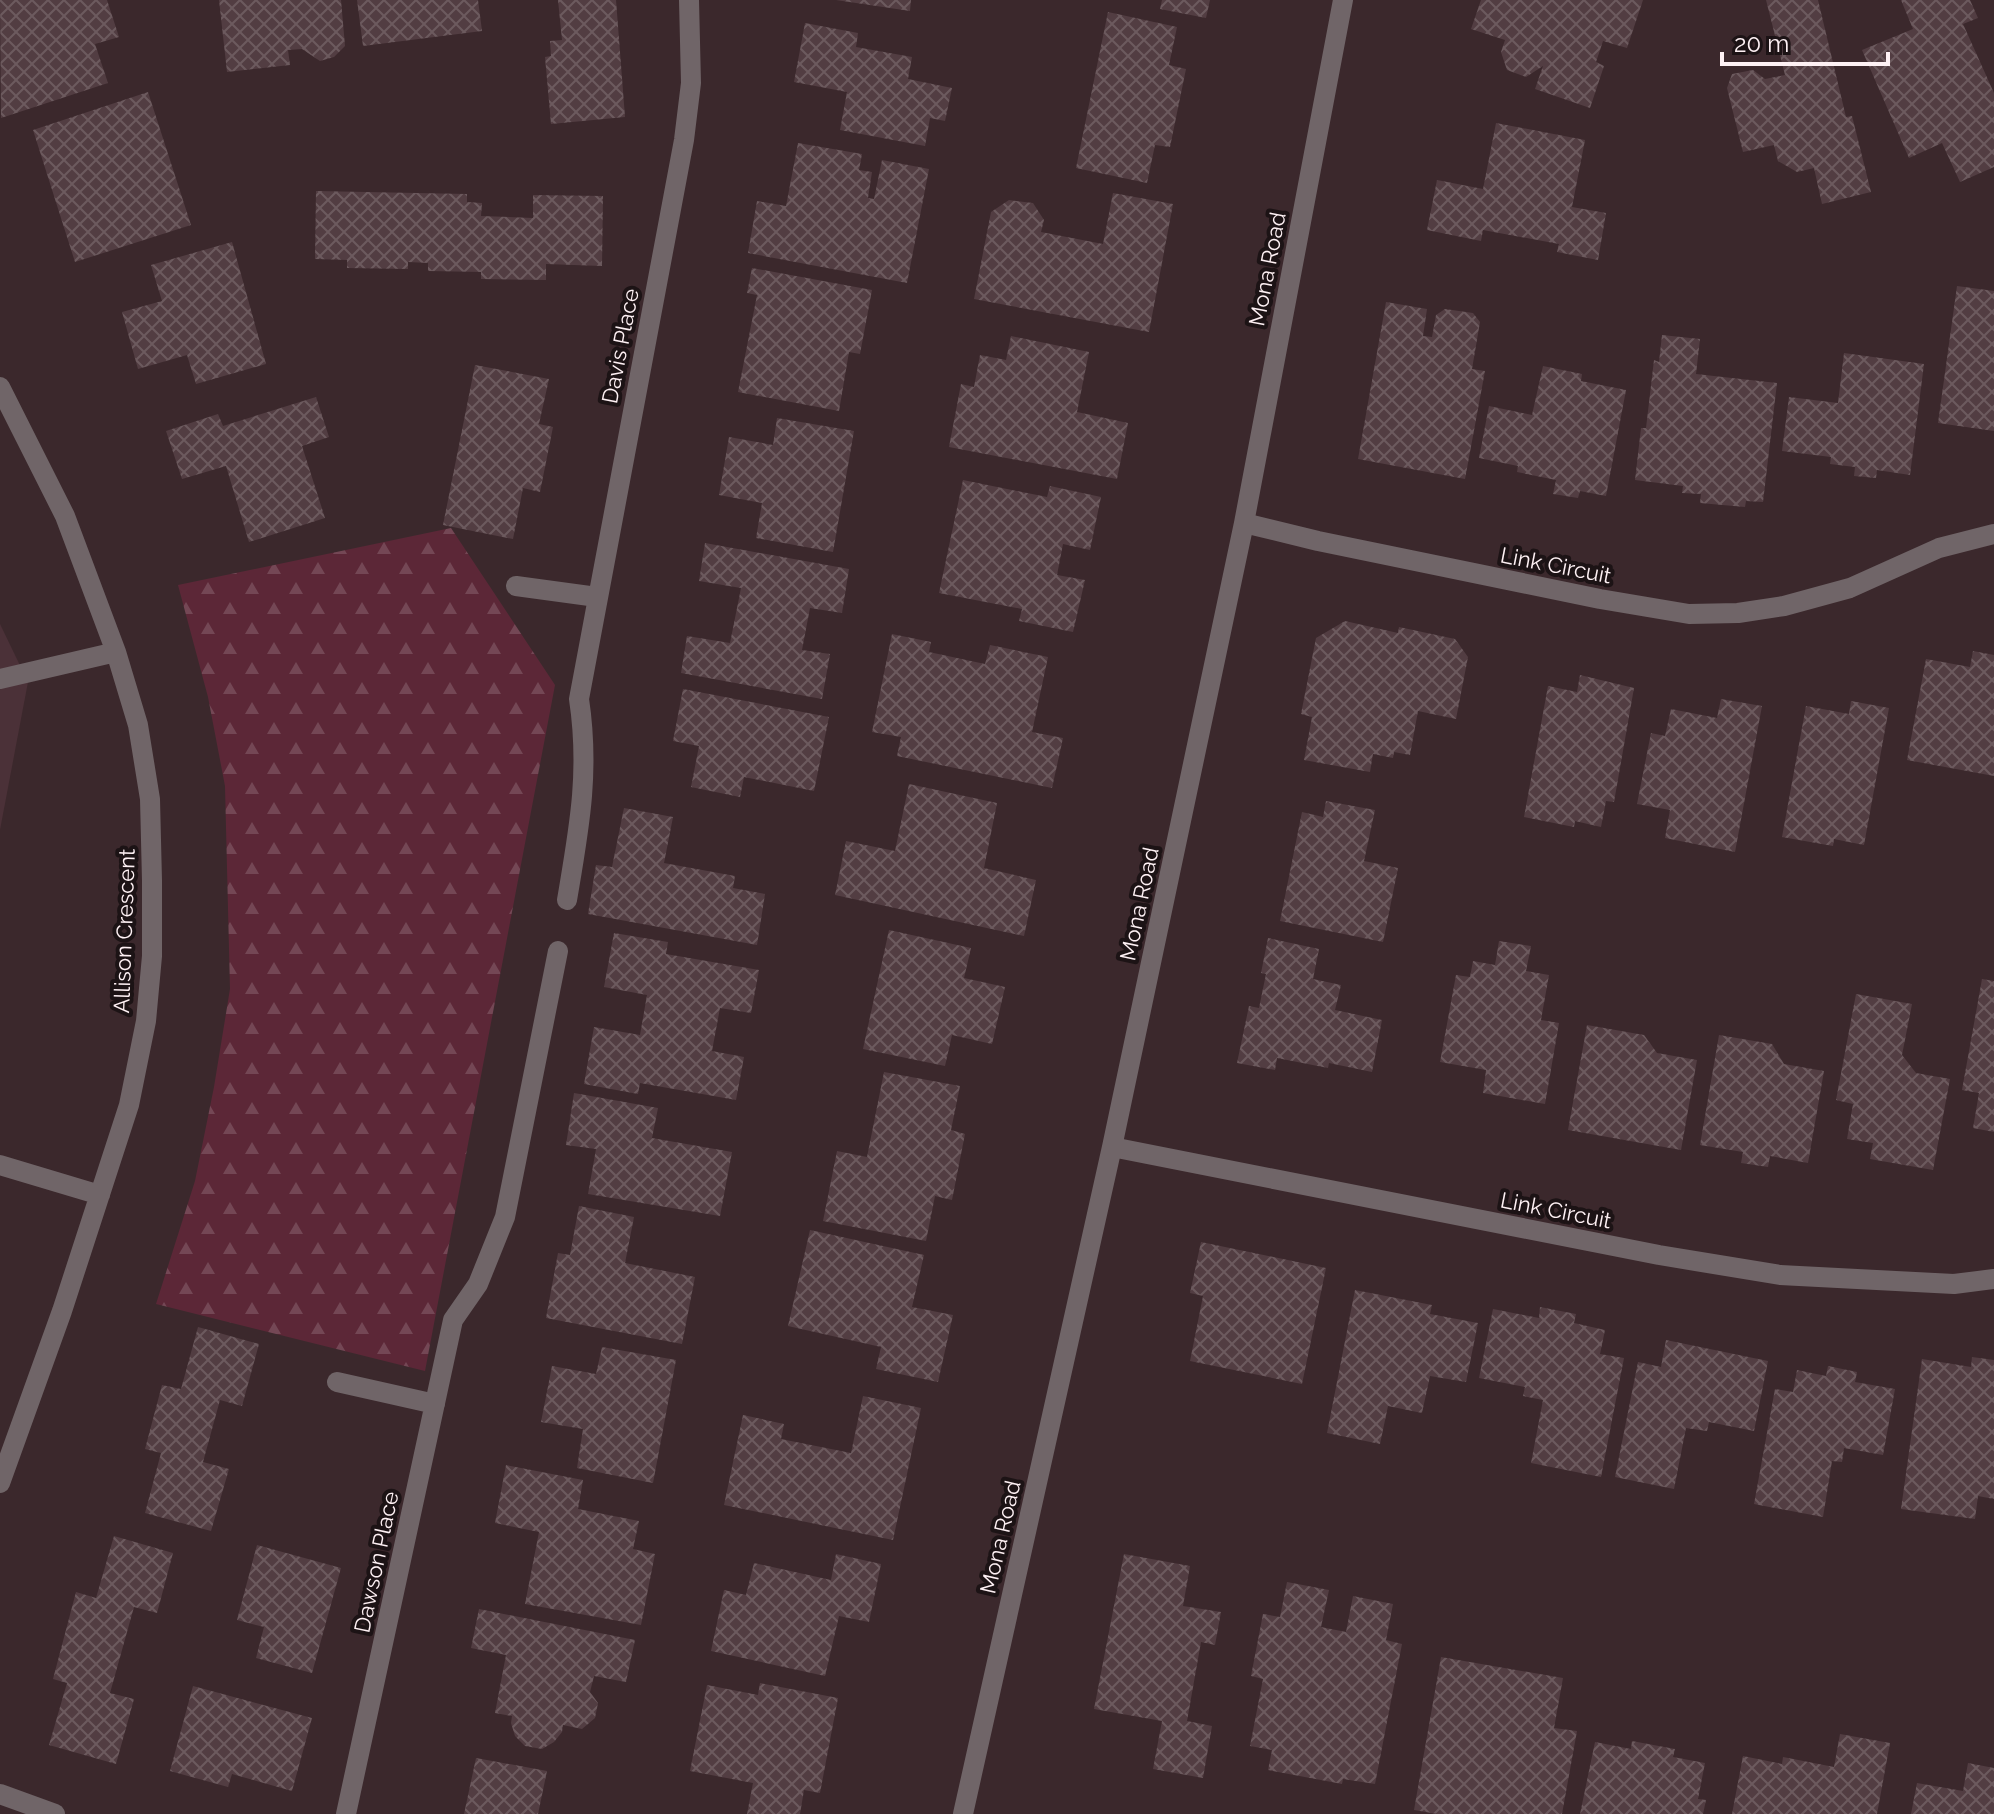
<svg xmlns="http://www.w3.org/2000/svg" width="1994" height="1814" viewBox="0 0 1994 1814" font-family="Raleway,sans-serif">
	<defs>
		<pattern id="forest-firs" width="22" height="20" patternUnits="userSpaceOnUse" patternTransform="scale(2)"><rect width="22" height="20" fill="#5c2737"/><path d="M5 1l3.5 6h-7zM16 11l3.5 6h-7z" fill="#744755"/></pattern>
		<pattern id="building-cross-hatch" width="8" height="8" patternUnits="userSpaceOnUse" patternTransform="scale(2)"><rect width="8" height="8" fill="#523d42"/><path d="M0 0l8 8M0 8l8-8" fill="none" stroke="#6c5a5e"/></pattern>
	</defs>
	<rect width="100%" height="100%" fill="#3b282c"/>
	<path fill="#4b3138" d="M0,624L28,682L0,830Z"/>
	<path fill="url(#forest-firs)" d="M451,528L555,685L425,1371L156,1304L195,1181L214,1087L230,989L225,786L208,697L178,585Z"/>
	<path fill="url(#building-cross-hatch)" d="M0,0H107L119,37L95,44L108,83L1,118Z
		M219,0H341L345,46L334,57L320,61L302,49L288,50L290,65L227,72Z
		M357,0H478L482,31L363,46Z
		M558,0H616L625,117L551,124L545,57L551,56L550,41L562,40Z
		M836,0H911L910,11Z
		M1162,0H1210L1206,18L1160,9Z
		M1481,0H1643L1627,48L1603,41L1596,62L1604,66L1590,108L1535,89L1543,66L1526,77L1507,70L1501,52L1505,40L1471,29Z
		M1766,0H1818L1846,117L1852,116L1871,192L1822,204L1814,168L1797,172L1778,161L1774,145L1743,152L1727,88L1732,74L1753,70L1765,79L1785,75Z
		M1901,0H1970L1978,18L1963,24L1994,93V167L1960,182L1942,143L1909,158L1862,50L1913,29Z
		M1108,12L1177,27L1169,65L1186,69L1170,147L1155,145L1147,183L1076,168Z
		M805,23L858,33L856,47L912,57L908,79L952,88L945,121L930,118L925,146L840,130L847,92L794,82Z
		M148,92L191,225L75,262L33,130Z
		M1496,123L1585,140L1572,207L1606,213L1598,260L1557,252L1559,244L1483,230L1481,241L1427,230L1437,180L1483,189Z
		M798,143L862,154L859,170L872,172L868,198L874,199L882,160L929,169L907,283L748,253L757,201L786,206Z
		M316,191L467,194V202L482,203L481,216L533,218V195L603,196L602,266L546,264V280L481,279V272L428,271V263L408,262V269L347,268V260L315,259Z
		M1113,193L1173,204L1149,332L974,299L991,212L1009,200L1033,203L1044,220L1041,232L1103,244Z
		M232,242L266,364L196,384L187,355L138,369L122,312L162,301L151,265Z
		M752,268L872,290L860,354L849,352L839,411L738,392L757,295L747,293Z
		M1957,286L1994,291V431L1938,423Z
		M1386,302L1427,309L1423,336L1432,337L1436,315L1445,309L1473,313L1480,322L1472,369L1485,371L1465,479L1358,459Z
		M1662,335L1700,339L1696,374L1777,383L1763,502L1746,501L1745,507L1700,503L1701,494L1682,493L1683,486L1635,480L1641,428H1646L1654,360L1659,362Z
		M1011,336L1089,352L1077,412L1128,423L1117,479L949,447L961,384L974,387L980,355L1006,360Z
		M1844,353L1924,364L1910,475L1877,470L1876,478L1854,476L1855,467L1830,464L1831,457L1782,451L1789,397L1838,403Z
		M475,365L549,379L539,424L553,427L540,492L523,488L513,539L443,525Z
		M1543,366L1582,374L1581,381L1626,390L1606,496L1580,491L1578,498L1553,494L1556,480L1517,472L1518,466L1479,458L1489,406L1532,415Z
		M316,397L329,437L302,446L325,518L249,542L226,466L182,479L166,431L218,414L223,426Z
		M777,418L854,431L833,552L756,538L762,503L719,495L729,437L773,445Z
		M963,480L1047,497L1050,486L1101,497L1090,550L1063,544L1057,575L1085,580L1073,632L1019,621L1022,609L939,593Z
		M705,543L849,569L842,613L810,608L802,650L830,654L822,699L681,673L687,636L730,643L741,588L699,581Z
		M1345,621L1398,633L1399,627L1455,639L1468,657L1456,719L1418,711L1410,755L1394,752L1393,758L1373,754L1370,772L1304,760L1312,717L1301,714L1316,638Z
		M892,634L931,642L929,652L985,664L990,645L1048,657L1032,732L1063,738L1052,788L897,756L901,737L872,732Z
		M1973,651L1994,655V776L1907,760L1926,659L1970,667Z
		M1580,675L1634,688L1614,802L1606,801L1601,827L1575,821L1574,827L1524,817L1548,686L1577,692Z
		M683,689L829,717L814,791L744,777L740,797L691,787L699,746L673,741Z
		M1721,699L1762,706L1735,852L1665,838L1670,810L1637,804L1651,733L1665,736L1671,709L1717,718Z
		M1851,701L1889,708L1864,845L1834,839L1833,846L1782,837L1806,706L1849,714Z
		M909,784L997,803L984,868L1036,880L1024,936L835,895L846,841L895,851Z
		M1326,801L1375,810L1364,861L1398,868L1383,942L1280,921L1302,812L1323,817Z
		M624,808L673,817L664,863L735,876L733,888L765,894L757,945L588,914L596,865L612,867Z
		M889,930L971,948L964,978L1005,987L992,1044L952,1035L945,1066L863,1049Z
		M614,933L668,942L666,954L759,970L751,1013L720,1008L712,1051L744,1057L736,1100L640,1083L638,1094L584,1084L594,1027L640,1035L647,995L604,987Z
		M1268,938L1319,949L1313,979L1341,985L1335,1010L1382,1020L1372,1072L1329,1063L1328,1068L1277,1058L1275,1070L1237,1063L1249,1006L1259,1008L1266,974L1261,973Z
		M1499,941L1531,946L1526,971L1549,975L1541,1020L1559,1023L1545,1104L1483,1093L1486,1070L1440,1062L1456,975L1470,977L1473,961L1495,965Z
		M1982,979L1994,981V1132L1973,1128L1979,1093L1962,1090Z
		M1856,994L1912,1004L1902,1055L1916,1073L1950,1079L1933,1170L1870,1159L1873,1143L1847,1139L1853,1104L1836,1100Z
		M1587,1025L1644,1035L1657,1053L1697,1060L1681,1150L1568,1130Z
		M1719,1035L1772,1044L1784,1064L1824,1071L1808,1163L1770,1156L1768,1167L1741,1163L1743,1152L1700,1145Z
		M884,1072L960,1086L951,1130L965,1134L952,1200L935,1196L926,1241L823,1221L837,1151L867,1157Z
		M574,1093L658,1108L652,1138L732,1152L720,1216L588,1194L596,1149L566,1145Z
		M579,1206L634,1217L625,1263L695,1277L682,1344L546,1318L558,1253L570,1255Z
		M810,1230L924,1255L912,1307L953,1315L938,1382L876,1369L881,1347L788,1326Z
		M1201,1242L1326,1268L1302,1384L1190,1361L1203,1296L1190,1293Z
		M1355,1290L1432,1305L1430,1314L1478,1323L1466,1382L1430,1376L1422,1413L1388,1406L1380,1444L1327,1433Z
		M1540,1307L1576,1314L1574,1323L1605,1330L1600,1354L1624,1358L1601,1477L1531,1463L1543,1400L1523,1396L1525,1387L1479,1378L1493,1309L1539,1318Z
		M198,1327L259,1344L242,1406L220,1400L203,1462L229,1469L211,1531L145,1513L161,1453L145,1449L162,1385L181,1389Z
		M1666,1340L1768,1361L1754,1431L1709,1422L1707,1431L1686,1428L1674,1489L1615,1477L1638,1362L1661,1367Z
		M602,1347L676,1360L653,1483L577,1468L583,1429L541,1422L552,1366L596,1374Z
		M1972,1357L1994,1360V1499L1978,1496L1975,1519L1901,1509L1922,1359L1971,1367Z
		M1828,1366L1857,1372L1855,1382L1895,1389L1883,1455L1844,1448L1842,1462L1832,1461L1823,1517L1754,1504L1775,1389L1793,1392L1797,1370L1826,1376Z
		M863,1396L921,1408L893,1540L724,1505L743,1415L784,1424L781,1439L851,1453Z
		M506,1465L583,1480L578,1509L639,1521L633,1549L655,1554L641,1625L525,1604L539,1532L495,1523Z
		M114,1536L173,1553L157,1613L134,1607L110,1693L134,1699L116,1764L49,1745L67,1683L53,1679L76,1592L96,1598Z
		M257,1545L341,1568L312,1673L256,1658L264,1627L237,1620Z
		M836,1554L881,1564L869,1622L839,1616L825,1676L711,1651L724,1590L746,1595L754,1563L831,1580Z
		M1124,1554L1190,1566L1183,1606L1221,1612L1215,1645L1201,1642L1187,1721L1212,1726L1203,1778L1153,1769L1162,1721L1094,1709Z
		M1287,1582L1329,1590L1321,1627L1346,1632L1353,1596L1393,1604L1386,1640L1402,1644L1375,1784L1343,1779L1342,1784L1268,1770L1272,1750L1250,1746L1263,1679L1251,1676L1263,1614L1280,1617Z
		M479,1609L635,1640L626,1682L594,1676L590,1692L598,1703L595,1718L582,1729L563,1725L562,1732L554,1742L542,1749L525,1746L515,1736L511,1723L512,1716L495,1713L506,1655L471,1648Z
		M1441,1657L1563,1678L1554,1728L1577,1731L1562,1814H1437L1414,1810Z
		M760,1683L838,1698L820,1793L804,1790L800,1814H747L753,1783L690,1771L707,1685L758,1695Z
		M193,1686L312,1718L292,1791L232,1774L228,1787L170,1771Z
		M1840,1734L1890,1743L1877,1814H1732L1743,1756L1782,1764L1783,1757L1834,1767Z
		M1632,1741L1675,1749L1673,1757L1705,1763L1698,1799L1706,1800L1703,1814H1580L1595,1742L1631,1749Z
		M476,1758L547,1771L538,1814H464Z
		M1968,1763L1994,1768V1814H1911L1917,1783L1963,1791Z"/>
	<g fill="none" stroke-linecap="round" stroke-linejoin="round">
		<path stroke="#706568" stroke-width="20" d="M0,387L65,516L116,652L138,725L150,799L152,881V956L146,1021L129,1105L62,1311L0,1483
			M1244,523L1318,541L1600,599L1689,614L1738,613L1784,606L1850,588L1939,548L1994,534
			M516,586L597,597
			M0,679L116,652
			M567,900C579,829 590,772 579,699L684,140L691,83L689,0
			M1112,1147L1659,1255L1780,1275L1954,1284L1994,1279
			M0,1165L100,1195
			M337,1382L435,1404
			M0,1794L55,1814
			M346,1814L453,1320L478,1284L505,1217L558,951
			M963,1814L1112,1147L1244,523L1343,0"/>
	</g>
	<g text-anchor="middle" stroke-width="8" stroke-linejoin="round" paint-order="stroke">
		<g font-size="22" fill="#fef1f4" stroke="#1c1315">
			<text transform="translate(1267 269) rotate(-79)" y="8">Mona Road</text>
			<text transform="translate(620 346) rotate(-79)" y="8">Davis Place</text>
			<text transform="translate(1556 565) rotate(11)" y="8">Link Circuit</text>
			<text transform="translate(1139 904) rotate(-78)" y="8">Mona Road</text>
			<text transform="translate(124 931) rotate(-88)" y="8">Allison Crescent</text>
			<text transform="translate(1556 1210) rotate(11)" y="8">Link Circuit</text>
			<text transform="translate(1000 1537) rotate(-77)" y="8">Mona Road</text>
			<text transform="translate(376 1562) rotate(-78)" y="8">Dawson Place</text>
		</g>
	</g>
	<path d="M1722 52v12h166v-12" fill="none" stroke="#fef1f4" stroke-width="4"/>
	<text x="1734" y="52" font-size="24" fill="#fef1f4" stroke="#1c1315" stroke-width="6" paint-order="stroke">20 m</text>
</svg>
